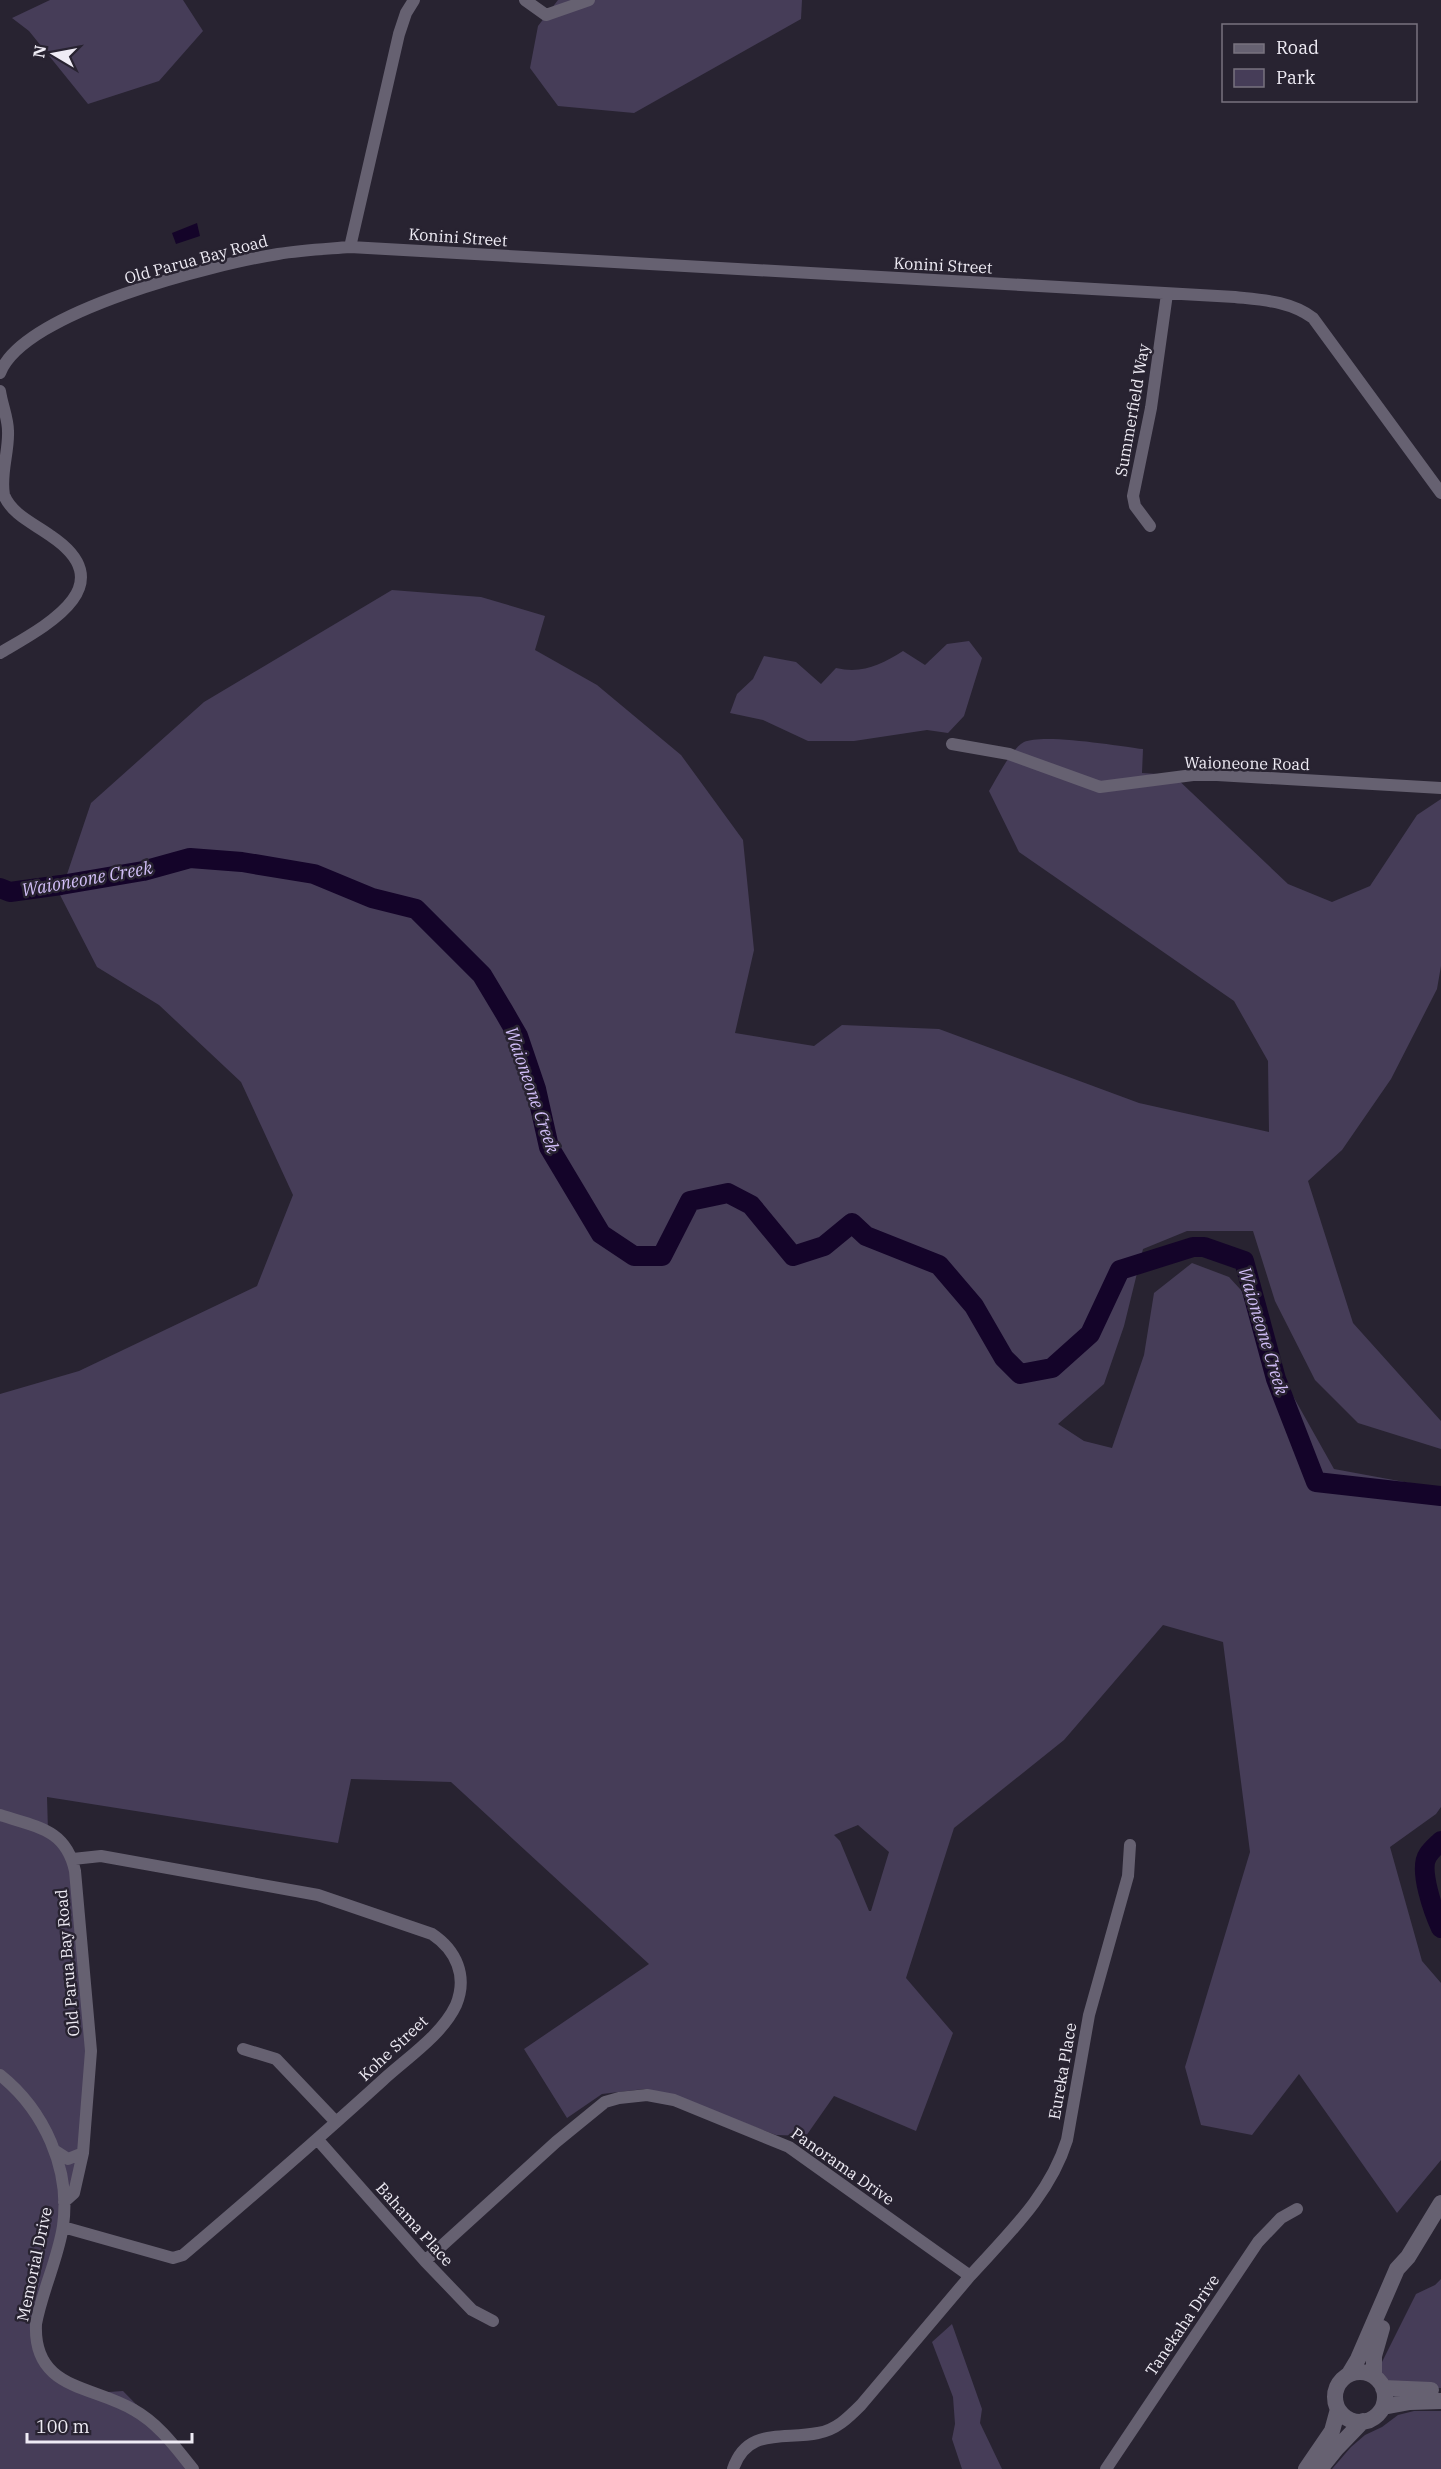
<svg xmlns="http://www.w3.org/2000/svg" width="1441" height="2469" viewBox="0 0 1441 2469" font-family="'IBM Plex Serif',serif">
	<rect width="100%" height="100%" fill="#282331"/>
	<path fill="#463d58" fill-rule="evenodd" d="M50,0H183L203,31L159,81L88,104L29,31L12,18Z
		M558,0H802L801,19L634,113L558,106L530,68L538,26Z
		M392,590L481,597L545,616L535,650L597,685L681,755L743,840L754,950L735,1033L814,1046L842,1025L939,1029L1139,1103L1269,1132L1268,1061L1234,1001L1019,852L989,791C997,778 1011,749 1024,742C1043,733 1119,746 1143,749L1142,773L1173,775L1288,884L1332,902L1370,886L1417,815L1441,799V966L1437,989L1391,1079L1342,1150L1308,1181L1353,1323L1441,1421V1449L1358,1423L1315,1380L1275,1301L1253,1231H1187L1143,1249L1124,1326L1104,1384L1058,1424L1084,1441L1112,1448L1144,1355L1154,1293L1192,1263L1229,1277L1262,1313L1284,1380L1334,1469L1426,1486L1441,1495V1807L1436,1814L1390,1847L1422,1961L1441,1983V2160L1397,2213L1299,2074L1252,2135L1201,2125L1185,2067L1250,1852L1223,1642L1163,1625L1064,1740L954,1828L906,1978L953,2033L916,2131L834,2096L806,2136L776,2135L671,2095L644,2089L602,2094L567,2118L524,2049L649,1964L451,1782L351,1779L338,1843L47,1797L48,1831L71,1856L90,2046L82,2155L33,2346L80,2394L123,2391L180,2449L195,2469H0V1394L79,1371L257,1286L293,1195L241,1082L159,1005L97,967L60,895L91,803L204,702ZM858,1825L889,1852L871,1911H869L840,1841L834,1835Z
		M969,641L982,658L964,716L948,733L927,730L854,741H808L763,720L730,713L737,694L753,679L764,656L796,662L821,684L836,668C862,674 881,665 903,651L925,665L947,644Z
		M1441,2279V2388L1406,2387L1385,2382L1378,2370L1416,2294L1435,2285Z
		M952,2324L982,2409L980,2423L1002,2469H962L952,2439L955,2424L953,2397L932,2342Z
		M1414,2411H1441V2469H1332L1351,2447L1365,2435L1382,2427L1398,2415Z"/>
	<path fill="#140429" d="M197,223L200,236L176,244L172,233Z"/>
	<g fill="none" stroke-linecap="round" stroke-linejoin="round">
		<path stroke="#140429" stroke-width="20" d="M0,888L10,892L61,885L143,871L190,858L242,862L314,874L372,898L416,909L482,975L503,1010L518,1036L536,1089L549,1147L601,1234L634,1256H662L690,1201L728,1193L751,1205L793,1256L824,1246L852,1223L866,1236L939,1265L974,1306L1004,1358L1020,1374L1052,1368L1090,1334L1120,1270L1193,1247H1204L1244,1261L1276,1379L1316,1482L1441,1496
			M1441,1841C1437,1845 1431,1850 1428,1855C1418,1869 1434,1913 1441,1928"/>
		<path stroke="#666171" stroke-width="12" d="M525,0L546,15L589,0
			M350,247L399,34L406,13L414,0
			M0,373C24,311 215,264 278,254C302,250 326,249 350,247L1235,297C1263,300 1290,301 1313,318L1441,493
			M0,391C2,405 8,418 8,431C9,452 0,474 4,495C12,515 35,524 51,536C125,586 44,627 0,653
			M1150,526L1135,506L1133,496L1151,408L1167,294
			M952,744L1009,754L1100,787L1193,775H1217L1441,788
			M0,1815C37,1827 66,1829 75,1871L91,2051L83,2153L74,2193L64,2202
			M243,2049L276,2059L336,2122
			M0,2075C44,2110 71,2169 63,2226C58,2259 42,2291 36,2324C33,2390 92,2385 134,2410C159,2424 176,2448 193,2469
			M318,2140L425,2261L472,2310L493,2321
			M54,2150L68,2159L83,2153
			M63,2227L173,2258L183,2255C250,2198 317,2140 383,2080C407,2058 442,2035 456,2005C468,1976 456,1950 432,1934L318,1895L101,1856L73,1859
			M425,2261L556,2142L605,2102L619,2098L647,2095L674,2100L789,2147L970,2276L861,2405C848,2418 836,2430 818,2433C783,2440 747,2427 733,2469
			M970,2276C1008,2234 1050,2195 1067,2140L1089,2015L1128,1876L1130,1845
			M1106,2469L1258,2242L1281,2218L1297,2209"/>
		<path stroke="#666171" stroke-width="16" d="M1335 2397a25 25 0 1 1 50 0a25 25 0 1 1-50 0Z
			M1349,2374L1358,2359L1397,2269L1408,2257L1441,2203
			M1374,2376V2356L1382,2328
			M1383,2388L1431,2390
			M1383,2407L1410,2402L1441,2401
			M1306,2469L1332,2431L1338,2409
			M1320,2469L1336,2449L1363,2421"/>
	</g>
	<g text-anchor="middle" stroke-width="5" stroke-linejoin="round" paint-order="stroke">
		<g font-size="16" fill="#efecf5" stroke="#282331">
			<text transform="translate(458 237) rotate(4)" y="6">Konini Street</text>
			<text transform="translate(196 259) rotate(-15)" y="6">Old Parua Bay Road</text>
			<text transform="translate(943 265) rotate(3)" y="6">Konini Street</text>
			<text transform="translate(1132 410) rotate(-80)" y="6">Summerfield Way</text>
			<text transform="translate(1247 763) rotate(1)" y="6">Waioneone Road</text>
			<text transform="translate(67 1963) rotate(-95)" y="6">Old Parua Bay Road</text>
			<text transform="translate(393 2048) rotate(-43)" y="6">Kohe Street</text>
			<text transform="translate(1062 2071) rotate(-80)" y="6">Eureka Place</text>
			<text transform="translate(843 2166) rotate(35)" y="6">Panorama Drive</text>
			<text transform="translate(415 2224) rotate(48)" y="6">Bahama Place</text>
			<text transform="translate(34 2264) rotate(-78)" y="6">Memorial Drive</text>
			<text transform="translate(1182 2325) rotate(-56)" y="6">Tanekaha Drive</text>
		</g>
		<g font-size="18" font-style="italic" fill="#d1bef7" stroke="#282331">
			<text transform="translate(87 879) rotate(-10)" y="6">Waioneone Creek</text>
			<text transform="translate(532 1090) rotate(71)" y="6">Waioneone Creek</text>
			<text transform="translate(1263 1331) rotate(73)" y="6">Waioneone Creek</text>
		</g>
	</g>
	<rect x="1222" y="24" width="195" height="78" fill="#282331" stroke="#78737f" stroke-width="1.5"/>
	<rect x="1234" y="44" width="30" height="9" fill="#666171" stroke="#78737f" stroke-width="1.5"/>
	<text x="1276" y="54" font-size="18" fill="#efecf5">Road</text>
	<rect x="1234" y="69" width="30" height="18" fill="#463d58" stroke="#78737f" stroke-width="1.5"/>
	<text x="1276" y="84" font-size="18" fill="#efecf5">Park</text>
	<g transform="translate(54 54) rotate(280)" stroke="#282331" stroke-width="4.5" paint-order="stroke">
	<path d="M0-4.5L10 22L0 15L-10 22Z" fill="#efecf5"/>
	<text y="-9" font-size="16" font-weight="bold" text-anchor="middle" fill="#efecf5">N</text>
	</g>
	<path d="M27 2433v9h165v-9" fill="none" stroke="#efecf5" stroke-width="3"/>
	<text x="36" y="2433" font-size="18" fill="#efecf5" stroke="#282331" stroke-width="4.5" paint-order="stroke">100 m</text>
</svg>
